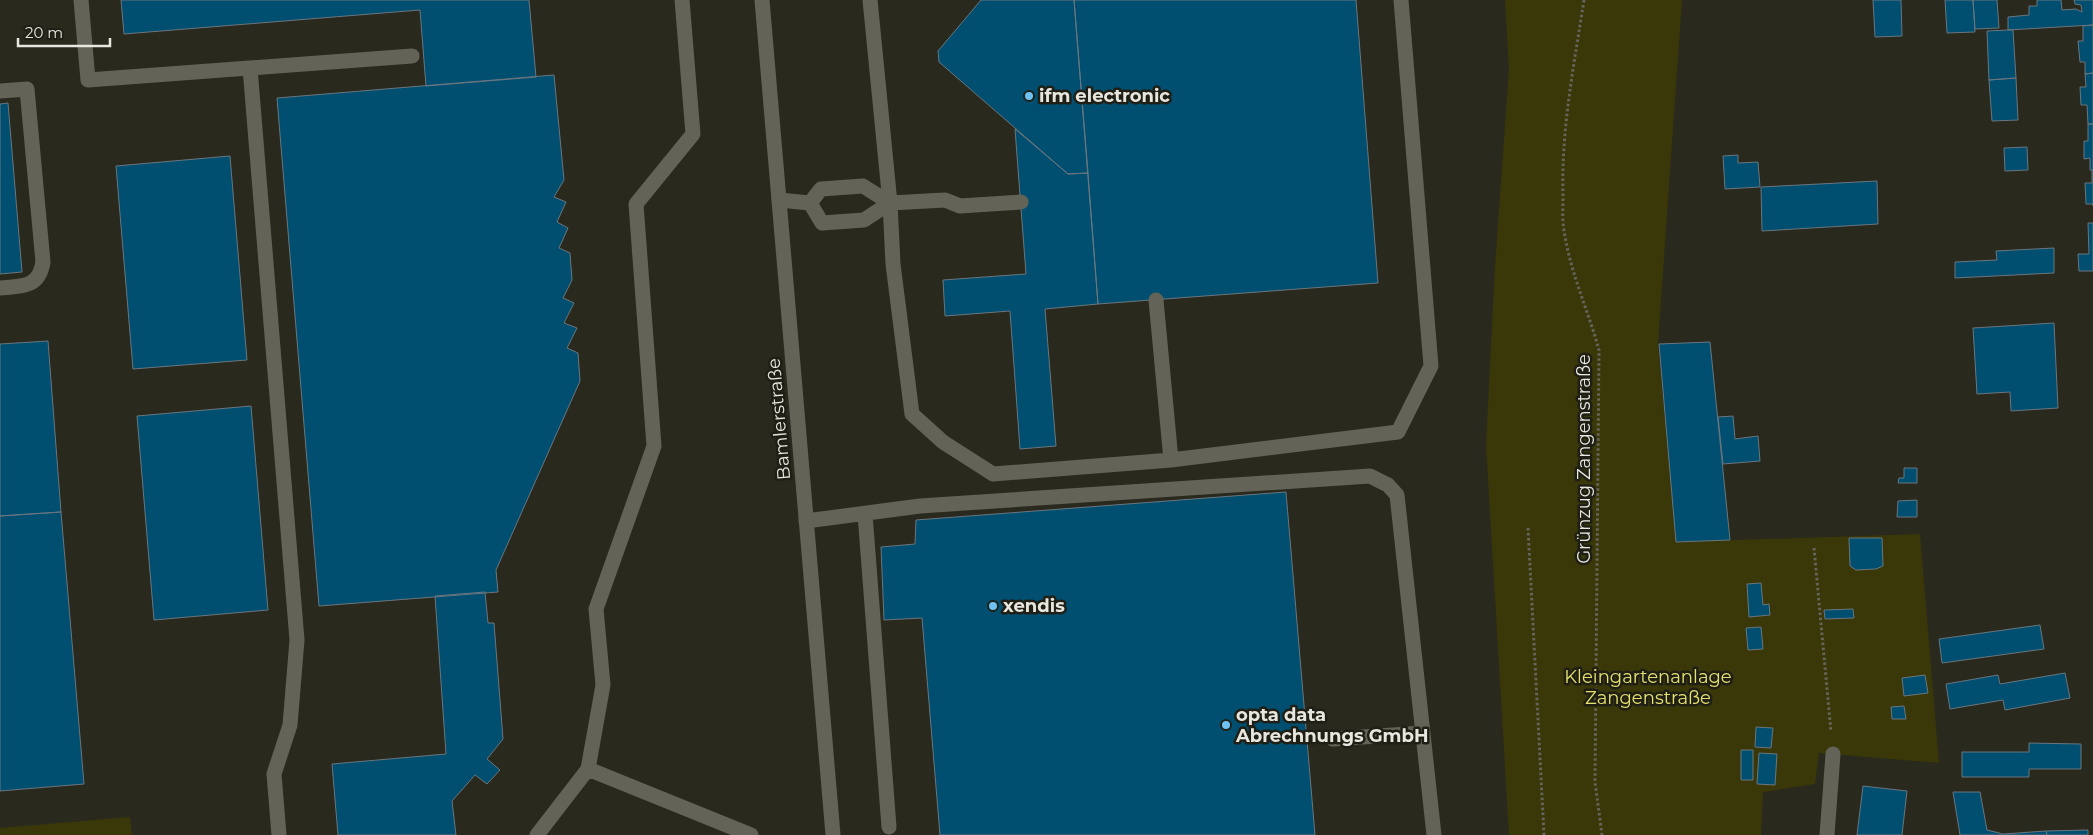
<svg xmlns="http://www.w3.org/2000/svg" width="2093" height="835" viewBox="0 0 2093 835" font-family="Montserrat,sans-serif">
	<rect width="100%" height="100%" fill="#29291e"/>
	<path fill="#3a3809" d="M1505,0H1682L1658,344L1676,542L1920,534L1939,763L1819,753L1815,784L1763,792L1761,835H1509L1486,445L1495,266L1509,69Z
		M130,817L132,835H0V828Z"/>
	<path fill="#004f71" stroke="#6a767e" d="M121,0H529L536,77L426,86L420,10L124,34Z
		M981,0H1074L1088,173L1068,174L939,62L938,51Z
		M1074,0H1356L1378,283L1098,304Z
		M1873,0H1901L1902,36L1875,37Z
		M1945,0H1973L1975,32L1947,33Z
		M1973,0H1997L1999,28L1975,29Z
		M2037,0H2061L2062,10L2076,9L2082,12L2081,5L2075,4L2074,0H2093V25L2008,30V17L2029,15V6H2037Z
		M2093,25V73L2085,74V62H2080L2078,41H2083V26Z
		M2008,30H2013L2016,78L1989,80L1987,31Z
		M2093,73V124H2088L2087,105H2081L2080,87H2086L2085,74Z
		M554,75L564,180L554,197L566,202L557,222L568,228L559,248L570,253L572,280L563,298L574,303L564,323L577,328L567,348L578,353L580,381L496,570L498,592L319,606L277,98Z
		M2016,78L2018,120L1992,121L1989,80Z
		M8,103L22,272L0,274V104Z
		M2088,124H2093V170H2090V158L2084,159V141H2088Z
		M1015,129L1068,174L1088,173L1098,304L1045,309L1056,446L1020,449L1010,311L945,316L943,280L1026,274Z
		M2027,147L2028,170L2005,171L2004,148Z
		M1738,155V163L1758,162L1760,187L1725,189L1723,156Z
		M230,156L247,360L133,369L116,166Z
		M2092,170H2093V206V204H2086L2085,183H2092Z
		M1877,181L1878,224L1762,231L1761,187Z
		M2088,223H2093V271H2079L2078,254H2089Z
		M2054,248V273L1955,278V262L1997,260L1996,251Z
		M2054,323L2058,408L2011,411L2010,392L1977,394L1973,328Z
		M48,341L61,512L0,516V344Z
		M1710,342L1730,540L1676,542L1659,344Z
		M251,406L268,610L154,620L137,416Z
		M1733,416L1735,439L1758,436L1760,461L1723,464L1718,417Z
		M1904,468H1917V483H1898L1899,478H1904Z
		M1286,492L1315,835H940L922,618L884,620L881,547L915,544L916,520Z
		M1917,500V517H1897L1898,501Z
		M61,512L84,784L0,791V516Z
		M1849,538H1882L1883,566L1876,569L1856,570L1850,566Z
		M1761,583L1763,605L1769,604L1770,615L1749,617L1747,584Z
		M485,592L488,623H494L503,739L487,759L500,770L487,784L475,775L452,801L456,835H338L332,764L446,754L435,596Z
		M1853,609L1854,618L1825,619L1824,610Z
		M2040,625L2044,649L1942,663L1939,639Z
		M1761,627L1763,649L1748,650L1746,628Z
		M2065,673L2070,698L2005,710L2003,700L1950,709L1946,684L1998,675L2000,684Z
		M1925,675L1928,693L1904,696L1902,678Z
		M1904,706L1906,719H1892L1891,707Z
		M1756,727L1773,728L1771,748L1755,747Z
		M2029,743L2081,744V769H2029V777H1962V752H2029Z
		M1741,750H1753V780H1741Z
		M1759,753L1777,754L1775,785L1757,784Z
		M1863,786L1907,791L1902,835H1857Z
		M1953,792H1980L1987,830L2003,834L2046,831L2047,835H1960Z
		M2088,830V835H2047L2046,831Z"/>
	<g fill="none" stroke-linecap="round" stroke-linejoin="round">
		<path stroke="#65655c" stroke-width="3" stroke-dasharray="2.5 2.5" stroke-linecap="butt" d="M1584,0C1574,65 1561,130 1563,196C1563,207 1562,219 1564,230C1570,272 1588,310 1599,350L1595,782L1602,835
			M1528,528L1544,835
			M1814,548L1831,732"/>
		<path stroke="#636357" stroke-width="15" d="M81,0L88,80L412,56
			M870,0L890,203L893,264L912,414L943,442L993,474L1171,460L1398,432L1431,366L1401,0
			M250,68L297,640L290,725L274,774L279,835
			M0,91L27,89L43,262C39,288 22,286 0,288
			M779,200L810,203L821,189L863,186L890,203
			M810,203L822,223L864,220L890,203L945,200L960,206L1021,202
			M1156,300L1171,460
			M865,514L889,827
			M806,521L920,506L1370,476L1388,485L1397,495L1434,835
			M1333,739L1423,733
			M588,769L603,685L596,609L654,446L636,204L693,134L682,0
			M537,835L588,769L751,835"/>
		<path stroke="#636357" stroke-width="15" d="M762,0L833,835
			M1827,835L1833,754"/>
	</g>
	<g fill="#6ec2f3" stroke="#1f1f15" stroke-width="2">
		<circle cx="1029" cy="96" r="5"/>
		<circle cx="993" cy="606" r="5"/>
		<circle cx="1226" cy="725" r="5"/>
	</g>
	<g text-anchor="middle" stroke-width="5" stroke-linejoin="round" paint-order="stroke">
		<g font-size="18" font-weight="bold" fill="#e7e7e0" stroke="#1f1f15" text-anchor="start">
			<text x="1039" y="102">ifm electronic</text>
			<text x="1003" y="612">xendis</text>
			<text x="1236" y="721">opta data<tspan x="1236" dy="21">Abrechnungs GmbH</tspan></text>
		</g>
		<g font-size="18" fill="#e7e7e0" stroke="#1f1f15">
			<text transform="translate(779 419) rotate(-95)" y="6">Bamlerstraße</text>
			<text transform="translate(1584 459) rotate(-90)" y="6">Grünzug Zangenstraße</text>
		</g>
		<g font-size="18" fill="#e5e16c" stroke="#1f1f15">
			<text x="1648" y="683">Kleingartenanlage<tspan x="1648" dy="21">Zangenstraße</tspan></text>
		</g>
	</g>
	<path d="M18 38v8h92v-8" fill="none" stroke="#e7e7e0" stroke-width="2.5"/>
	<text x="25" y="38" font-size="15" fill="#e7e7e0" stroke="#1f1f15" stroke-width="4" paint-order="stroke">20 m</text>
</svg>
